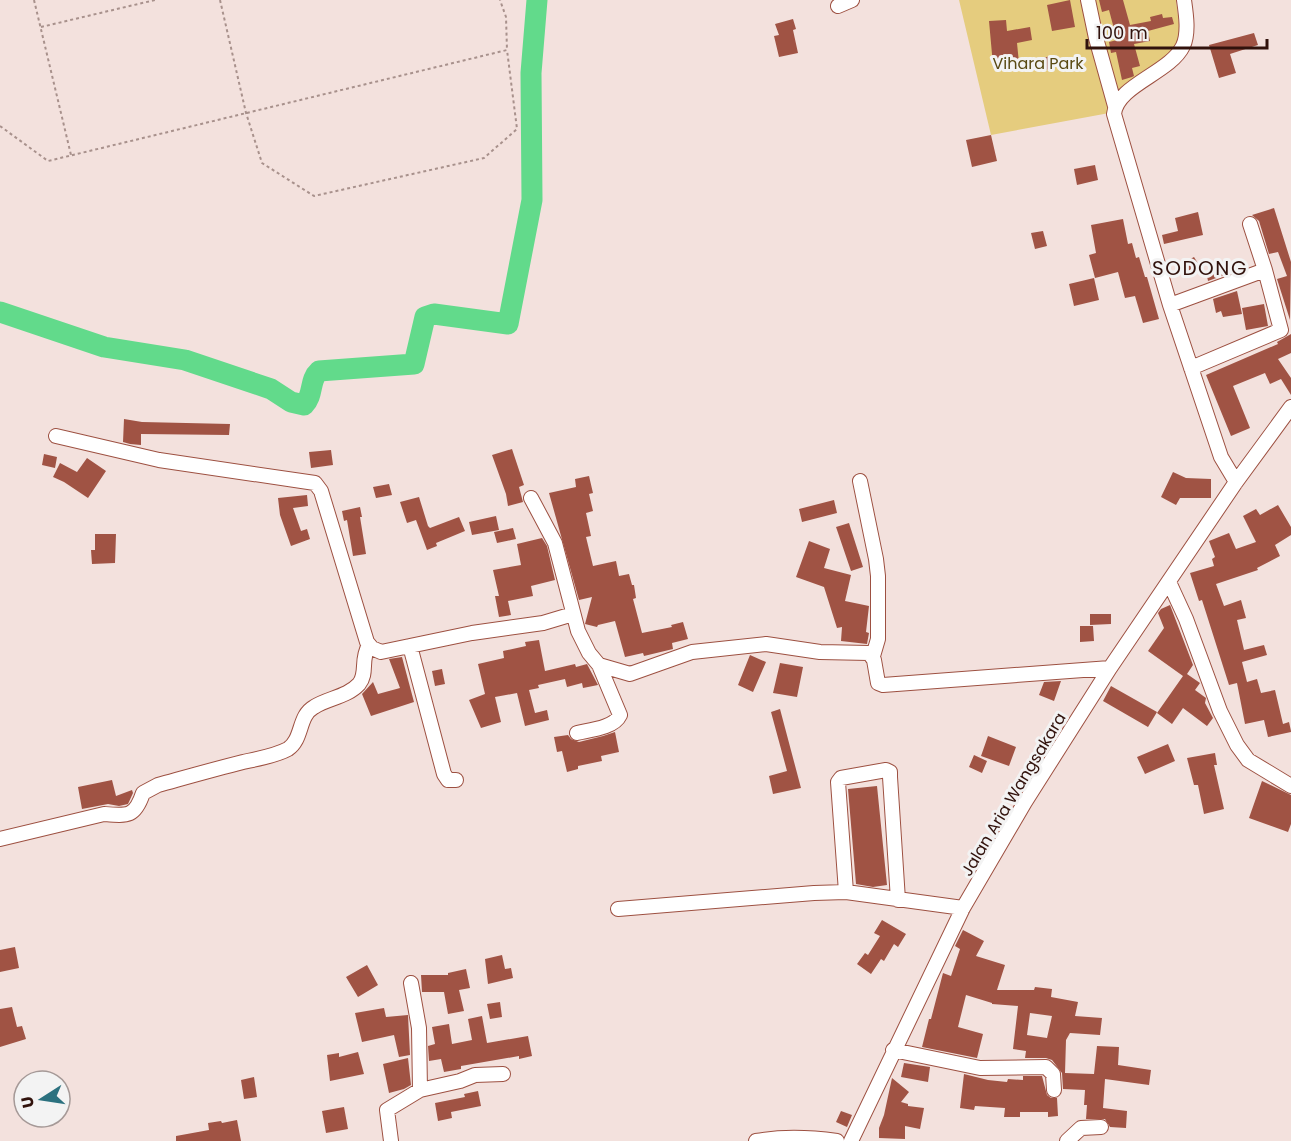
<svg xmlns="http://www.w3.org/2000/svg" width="1291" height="1141" viewBox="0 0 1291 1141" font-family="Poppins,sans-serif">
	<rect width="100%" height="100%" fill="#f3e1dd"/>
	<path fill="#e5cc7e" d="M959,0H1176L1182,46L1128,85L1120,111L991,135Z"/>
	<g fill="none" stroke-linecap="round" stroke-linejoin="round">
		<path stroke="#62da8b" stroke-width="21" d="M0,312L104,347L185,360L271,389L291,402L304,405C314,395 309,380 319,371L414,364L425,317L434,314L508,324L532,200L531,73L537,0"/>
	</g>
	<path fill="#a05344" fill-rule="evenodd" d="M1070,0L1075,27L1052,31L1047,5Z
		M1099,0H1123L1130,25L1151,21L1150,17L1162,14L1163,18L1172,17L1174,24L1148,31L1150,41L1134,44L1140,66L1132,68L1134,76L1132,77L1122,80L1116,52L1111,53L1109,42L1117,40L1109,10L1102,12Z
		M793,19L796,29L793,30L798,53L779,57L774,36L779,35L775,24Z
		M1006,20L1007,31L1030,27L1032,40L1017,43L1019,63L993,65L989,21Z
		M1254,33L1258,45L1230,54L1236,73L1219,78L1209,45Z
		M1051,56L1054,68L1041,71L1038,59Z
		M991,135L997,161L972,167L966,140Z
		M1095,165L1098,180L1077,185L1074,169Z
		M1274,208L1291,262L1290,320L1277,279L1287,276L1278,252L1269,254L1259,221L1252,215Z
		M1198,212L1203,235L1164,244L1162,235L1178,231L1175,218Z
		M1123,219L1128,244L1132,243L1136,258L1139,257L1145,277H1147L1159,319L1143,323L1135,296L1125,298L1118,272L1095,278L1089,255L1096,253L1091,225Z
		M1043,231L1047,246L1035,249L1031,233Z
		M1194,257L1199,265L1186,272L1181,264Z
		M1226,271L1227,274L1208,281L1207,276Z
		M1094,278L1099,300L1074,306L1069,284Z
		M1237,291L1242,314L1223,317L1221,311L1216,313L1213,299Z
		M1264,304L1268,326L1246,330L1242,308Z
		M1291,334V353L1278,359L1291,378V395L1281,379L1270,384L1265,373L1233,386L1250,428L1231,436L1206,375L1278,344L1277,342Z
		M124,419L142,422L230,424L229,435L141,434V445L130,444L123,442Z
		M512,449L524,485L519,487L523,502L508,506L506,494L492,455Z
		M331,450L333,465L311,468L309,452Z
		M44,454L57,457L55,468L42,465Z
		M87,458L106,471L88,498L64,482L53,477L60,463L77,472Z
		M1173,472L1186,478L1211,479V498H1180L1176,505L1161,497Z
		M589,476L593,493L589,494L593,511L586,513L591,536L586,537L593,566L616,561L619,576L629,574L632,585H634L636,598L633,599L642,633L672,627L671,625L683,622L688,639L672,643L673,649L644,656L643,653L625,657L615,621L598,625L597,627L585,624L592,597L579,600L549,493L576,487L575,479Z
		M389,484L392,495L376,498L373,487Z
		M307,495L308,506L293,508L301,531L307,529L310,539L291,546L280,515L278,498Z
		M419,497L428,526L430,528L459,517L465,531L436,543L437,546L427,550L416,520L407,523L400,502Z
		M834,500L837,513L802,522L799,509Z
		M1278,505L1291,527V535L1275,545L1280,556L1257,568L1258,570L1216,584L1224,606L1241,600L1246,618L1237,620L1244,650L1264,645L1267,655L1242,662L1247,682L1257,679L1261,693L1275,690L1283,724L1289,722L1291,731V732L1268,737L1264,720L1245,724L1237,683L1229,685L1202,600L1199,601L1190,573L1214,566L1212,559L1215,557L1209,541L1229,533L1236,549L1256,542L1243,516L1256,509L1260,515Z
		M360,507L362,517H360L366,554L353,556L347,520L344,521L342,511Z
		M496,516L499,530L472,535L469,522Z
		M849,523L863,567L851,571L836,527Z
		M513,528L516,539L497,543L494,532Z
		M95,534H116L115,563L92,564L91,550H95Z
		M542,538L547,546L555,580L531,586L533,596L508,601L511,615L499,617L495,596H499L493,570L521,565L517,544Z
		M809,541L830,549L824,568L851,575L845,601L869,606L866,632L869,633L867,644L841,641L842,627L837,628L824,587L796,577Z
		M1170,605L1193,665L1187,674L1200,683L1195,690L1206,698L1205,703L1213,718L1207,726L1183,708L1172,724L1157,713L1183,676L1148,651L1164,628L1158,613L1161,609Z
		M1090,614H1111V624L1090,625Z
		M1080,626H1093L1094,641L1080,642Z
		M539,640L545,671L575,664L576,667L587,664L598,685L583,688L582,683L567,687L565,679L538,685L539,688L529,690L535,713L547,710L549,720L525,726L517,693L495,697L501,722L481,728L469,700L485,694L478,664L504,658L503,651L526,646L525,642Z
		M750,655L766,662L753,692L738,685Z
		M402,657L414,702L371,716L362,694L373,682L378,694L400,688L389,659Z
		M780,663L803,667L797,697L773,693Z
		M442,669L445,684L435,686L432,671Z
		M1061,681L1054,701L1039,695L1044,682Z
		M1111,686L1157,712L1148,727L1103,701Z
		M780,709L801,788L773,794L769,776L787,771L771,712Z
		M615,732L619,752L601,756L602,761L578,766V769L567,772L562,751L557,752L554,737L568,735L571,739L579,742L603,736Z
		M988,736L1016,747L1009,766L981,756Z
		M1168,744L1175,761L1145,774L1137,757Z
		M1215,753L1217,765H1214L1224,809L1204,814L1198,785H1194L1187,758Z
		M974,755L987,761L982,773L969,767Z
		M112,780L116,796L132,790L133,793L128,804L119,806L108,804L82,809L78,787Z
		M1262,781L1291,795V824L1288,832L1249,818Z
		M877,786L887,885L873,887L856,884L848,789Z
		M882,920L906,934L898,947L894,944L884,961L881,959L871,974L857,964L865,953L868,955L880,936L874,933Z
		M963,930L984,941L976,956L1005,965L997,990H1034L1035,987L1052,989L1051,997L1078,1002L1075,1016L1102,1018L1100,1035L1070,1033L1066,1040L1065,1073L1094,1074L1097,1046L1119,1047L1118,1065L1151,1070L1149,1085L1105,1079L1103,1108L1127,1111L1126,1128L1110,1127L1105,1119H1086L1087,1105H1084L1085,1090L1063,1089L1062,1073L1052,1060L1046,1058H1025L1026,1051L1013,1049L1018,1006L992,1004V1003L966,995L958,1027L983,1034L977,1058L922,1047L929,1019H931L943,973L951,976L960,949L955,946ZM1030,1013L1052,1016L1047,1038L1027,1035Z
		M15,947L19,968L0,972V950Z
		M502,955L505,969L511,968L513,978L488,984L485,959Z
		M367,965L378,985L358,997L346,977Z
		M466,969L470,988L459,990L464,1011L448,1014L444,992H422L421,975H448V973Z
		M500,1002L502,1017L490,1019L487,1004Z
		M12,1007L17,1027L22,1026L26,1039L0,1047V1009Z
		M384,1008L386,1017L408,1015L410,1055L399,1057L394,1035L362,1042L355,1013Z
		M482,1016L487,1043L528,1036L532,1056L519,1059V1056L461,1066V1069L444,1072L441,1059L429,1061L428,1046L435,1044L432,1027L449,1024L452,1044L472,1040L468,1019Z
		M358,1052L364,1074L330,1081L327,1055L339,1053V1057Z
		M408,1058L411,1085L404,1089L389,1093L383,1064Z
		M904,1063L930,1067L928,1082L901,1077Z
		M964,1074L988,1080L1007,1082L1008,1079L1023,1080V1076H1042L1047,1095L1051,1098H1057L1058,1116L1048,1117V1112H1020V1117H1004L1005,1108L975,1106L974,1110L960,1108Z
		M254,1077L257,1097L244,1099L241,1080Z
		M892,1078L909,1092L901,1102L908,1104V1106L924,1108L920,1129L905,1126V1139L879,1138V1128L884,1115Z
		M478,1091L481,1106L451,1112L452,1118L438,1121L435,1103L465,1097L464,1094Z
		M344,1107L348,1129L326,1133L322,1111Z
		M841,1111L852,1115L847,1127L836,1122Z
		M237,1120L241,1141H176V1136L209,1130L208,1123L221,1121L222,1123Z"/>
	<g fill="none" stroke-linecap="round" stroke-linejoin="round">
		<g stroke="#9d5041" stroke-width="16">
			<path id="minor" d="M1088,0L1096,38L1115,106
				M1184,0C1186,14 1189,33 1183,46C1170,73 1117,85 1114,114L1170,305L1221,457L1236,482
				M838,6L852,0
				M1170,305L1265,270
				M1191,368L1281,330L1265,270L1250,224
				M56,436L159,460L315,483L321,491L367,642L372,648L381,652L472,633L543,623L573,614
				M860,481L876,559L878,576V639L873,656
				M531,498L555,543L578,631L589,653L599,665L630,674L692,652L766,644L820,652L869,653L874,660L878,683L883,685L1110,668
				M1169,582L1186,619L1220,711L1237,745L1248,760L1291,786
				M410,646L444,774L448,780H456
				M577,733C590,730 614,728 620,715L599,665
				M0,839L104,814C128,816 135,817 143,793L158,785C187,777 215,769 243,762C257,759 275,756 288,749C303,739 298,716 314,707C328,698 347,697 359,684C368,673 360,660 369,645
				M846,892L838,782L841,778L886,770L890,772V777L898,900
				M618,909L814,893L846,892L963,908
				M411,983L419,1028L420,1090
				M893,1050L980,1068L1046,1067L1053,1074L1054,1090
				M391,1141L387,1110L420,1090L460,1081L475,1075L503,1074
				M756,1141C784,1136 808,1137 837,1141
				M851,1141L963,908L1025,802L1110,668L1236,482L1291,407
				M1067,1141L1081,1128L1101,1127"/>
		</g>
		<path stroke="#a8918c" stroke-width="2" stroke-dasharray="3 3" stroke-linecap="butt" d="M34,0L71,155
			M220,0L246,113L262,163L314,196L484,158L517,129L507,50
			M41,27L155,0
			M0,126L48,161L507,50L506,17L500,0"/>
		<use href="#minor" stroke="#fff" stroke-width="14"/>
	</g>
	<g text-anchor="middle" stroke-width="6" stroke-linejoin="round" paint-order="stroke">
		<g font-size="16" fill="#594912" stroke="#f3f3f3">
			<text x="1038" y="69">Vihara Park</text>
		</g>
		<g font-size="16" fill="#31120c" stroke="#f3f3f3">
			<text transform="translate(1013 794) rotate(-59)" y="6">Jalan Aria Wangsakara</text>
		</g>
		<g font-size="20" letter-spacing="1.5" fill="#31120c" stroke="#f3f3f3">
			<text x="1200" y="275">SODONG</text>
		</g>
	</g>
	<g transform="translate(42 1099) rotate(258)"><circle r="28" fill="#f3f3f3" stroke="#a59997" stroke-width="1.5"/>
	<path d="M0-4.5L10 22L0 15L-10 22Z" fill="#2b717f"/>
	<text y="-9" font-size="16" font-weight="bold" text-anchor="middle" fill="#31120c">U</text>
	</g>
	<path d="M1087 39v9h180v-9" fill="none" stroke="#31120c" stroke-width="3"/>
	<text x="1096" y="39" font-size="18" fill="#31120c" stroke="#f3f3f3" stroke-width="4.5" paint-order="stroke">100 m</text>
</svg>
